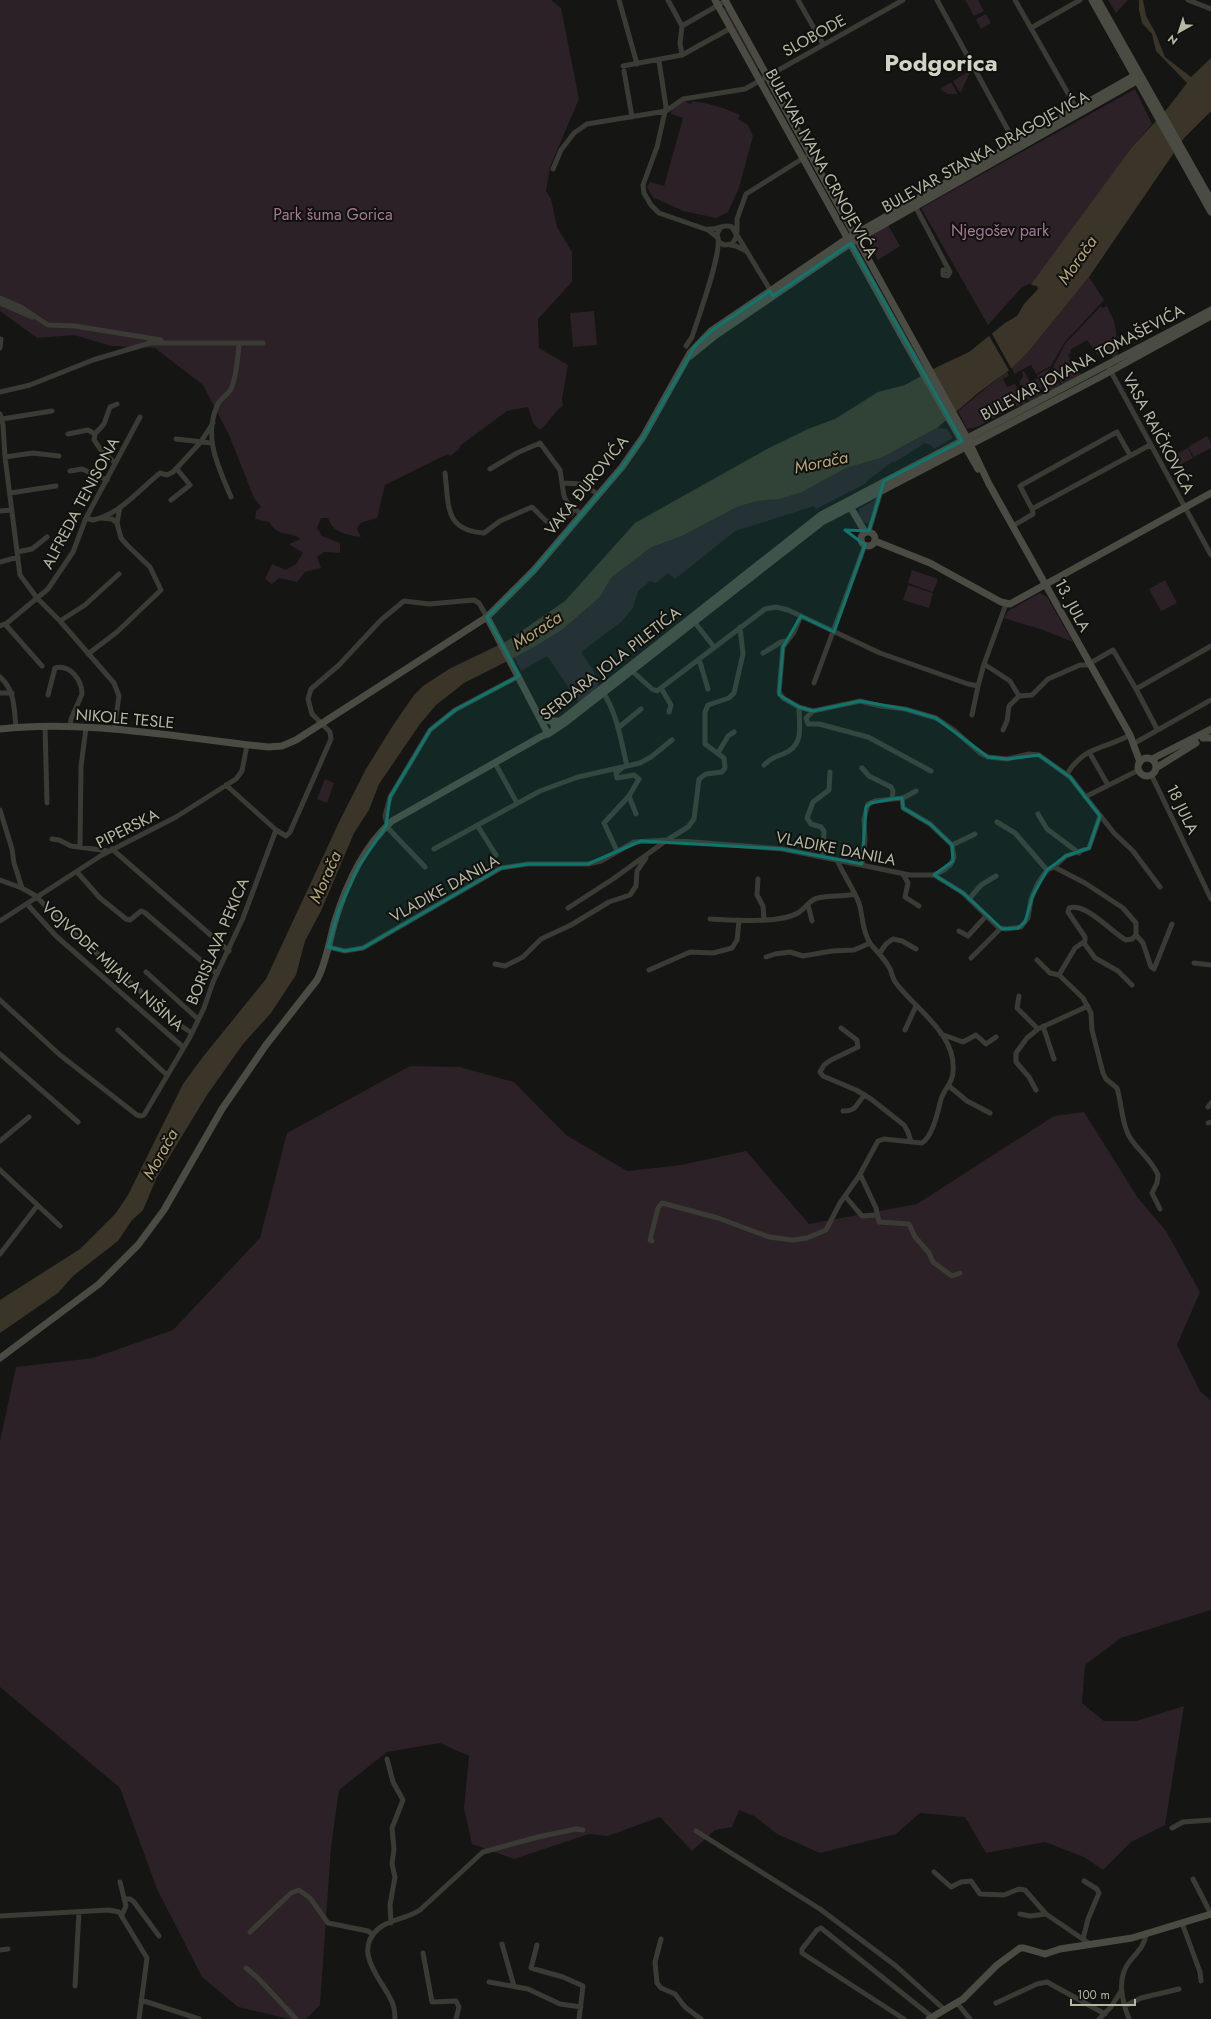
<svg xmlns="http://www.w3.org/2000/svg" width="1211" height="2019" viewBox="0 0 1211 2019" font-family="Jost,sans-serif">
	<rect width="100%" height="100%" fill="#151513"/>
	<path fill="#2b2127" d="M0,0H551L561,8L579,99L550,167L546,191L551,199L557,227L572,252V282L538,319L539,348L568,365L562,399L563,406C553,412 549,423 540,430L533,423L528,407L507,411L461,445L458,450L450,456L448,454L385,485L377,518L360,523L357,529L361,537C347,535 333,533 328,518H321L317,528L322,536L340,543V553L324,552L317,557L321,568L305,572L297,582L279,578L272,584L265,579L272,564L286,570L296,564L303,553L289,544L301,539C287,530 279,538 269,522L255,519L256,511L261,507L254,498L229,435L203,385L155,348L111,346L74,335L37,338L0,311Z
		M965,0H978L984,11L974,16Z
		M1108,0H1128L1116,13Z
		M726,7L759,68L757,70L723,9Z
		M986,14L991,23L981,29L976,19Z
		M971,70L961,92L959,91L953,81Z
		M951,82L957,93V94H948L940,89Z
		M1135,89L1152,124L1132,147L1040,274L1032,283L1022,287L988,325L921,208Z
		M684,101L691,104L692,101C709,103 725,108 740,115L738,119L748,125L753,136L739,188L728,212L716,218L683,211L655,198L654,199L647,187L650,182L664,186L683,118L671,114L672,108Z
		M888,225L900,246L878,260L865,239Z
		M1089,277L1104,300L1064,343L1051,366L1036,374L1031,365L1014,374L1012,368L1029,351Z
		M1101,306L1102,308L1107,306L1114,321L1116,332L1118,357L1114,359L1108,349L1098,355L1087,340L1070,350L1071,353L1068,355L1081,375L1062,385L1053,367L1065,344Z
		M594,311L597,345L573,347L570,313Z
		M1050,368L1041,391L1035,380L1038,378L1037,375Z
		M1052,368L1060,385L1043,395L1042,393Z
		M1007,371L1009,376L1003,379L1007,387L1015,384L1027,403L1010,409L977,427L967,429L958,411Z
		M1024,371L1030,382L1033,380L1042,395L1029,402L1019,382L1023,377L1022,372Z
		M937,428L947,429L952,437L951,439L934,449L931,445L925,443L895,462H892L868,480L865,484L816,509L814,506L735,531L675,579L668,573L656,583L650,581L638,591L633,608L621,622L581,652L593,670L600,689L580,704L547,656L521,671L514,657L529,650L562,630L600,597L611,578L650,548L684,535L737,507L757,501L769,500L820,482L846,468L881,458Z
		M1207,436L1211,443V448L1194,457L1188,447Z
		M1188,448L1193,458L1174,468L1169,458Z
		M877,499L868,524C861,522 859,516 859,509Z
		M912,570L938,579L933,592L908,583Z
		M1165,580L1177,603L1161,611L1149,589Z
		M908,585L933,593L929,608L903,600Z
		M1040,593L1047,597L1073,642L1043,630L1004,618L1008,611Z
		M325,779L334,783L327,803L317,799Z
		M410,1066L460,1067L514,1082L566,1135L627,1171L681,1165L746,1151L809,1224L917,1204L1054,1116L1084,1112L1138,1198L1166,1231L1200,1292L1177,1345L1200,1391L1211,1401V1610L1121,1638L1085,1665L1082,1703L1104,1721H1136L1184,1706L1165,1825L1131,1842L1103,1870L1084,1857L1045,1842L986,1853L965,1817L920,1813L896,1834L820,1853L777,1834L754,1816L739,1810L732,1827L715,1830L692,1851L660,1817L608,1836L589,1834L514,1859L472,1844L464,1808L469,1756L440,1743L387,1752L339,1790L331,1847L320,2005L306,2019H289L238,2007L202,1977L157,1889L120,1788L0,1687V1441L16,1367L93,1358L173,1330L260,1238L287,1133Z"/>
	<path fill="#3a3528" d="M1139,0H1143L1146,16L1155,32L1165,57L1191,77L1211,58V111L1184,138L1089,277L1029,351L1012,368L978,393L937,428L881,458L846,468L802,492L780,499L757,501L737,507L684,535L650,548L611,578L600,597L562,630L529,650L464,683L436,705L420,724L379,784L369,810L354,833L321,911L305,941L296,975L271,1013L243,1044L207,1095L157,1177L143,1210L132,1220L118,1241L73,1276L58,1293L0,1333V1300L80,1249L116,1213L128,1195L183,1084L202,1058L266,979L340,820L366,769L392,727L414,695L423,686L449,669L507,641L565,601L635,523L767,449L808,429L835,419L878,392L905,385L937,367L969,352L1005,323L1017,316L1024,304L1038,289L1037,286L1031,285L1032,283L1132,147L1167,109L1187,83L1156,51L1152,34L1142,23L1139,10Z"/>
	<path fill="#151513" d="M991,332L1012,370L1010,372L988,334Z"/>
	<g fill="none" stroke-linecap="round" stroke-linejoin="round">
		<path stroke="#3a3b34" stroke-width="5" d="M619,0L637,64
			M668,0L682,26
			M798,0L823,44
			M937,0L1015,143
			M1015,0L1078,111
			M1188,0L1211,9
			M682,26L727,0
			M1031,28L1080,0
			M682,55L680,43L682,26
			M659,61L666,107L657,147L643,185L644,193L651,205L659,213L708,230L717,237
			M623,66L682,55L731,28
			M624,71L632,117
			M553,169L561,150L574,133L587,124L666,111L683,99L745,89L903,0
			M914,204L950,272L948,276L943,275V270H949
			M709,229C718,230 724,223 732,227L737,236L732,244L724,245L719,242L717,234L721,227
			M737,232V219L746,194L805,157
			M737,235L772,293
			M730,245L736,246L746,251
			M0,298L21,307L48,325L75,326L161,340
			M0,303L32,317
			M686,346L692,337C698,318 721,256 718,239
			M0,348L1,339
			M1109,368L1211,555
			M0,392L30,385L93,360L150,343H263
			M0,414L3,425L5,457L20,575L37,598L60,621L114,683L119,696L114,730
			M2,419L52,411
			M68,434L88,430L95,434
			M176,439L211,443
			M5,457L33,453L59,456
			M115,463L101,450L94,440L95,434L104,424L110,407L117,404
			M490,469L517,453L540,443L560,470L564,496L567,502L582,515
			M70,471L82,469L107,480
			M445,473C449,506 444,530 484,533L500,521L532,507L546,521L552,523L571,514L575,508
			M562,483L582,484L596,493
			M10,493L56,486
			M231,497C219,468 203,438 217,406C219,399 227,396 231,389C236,379 238,356 239,344
			M171,500L190,485L177,469
			M1032,509L1150,445
			M0,511L12,510
			M86,518L93,520C119,515 140,489 160,473L167,475L173,472L200,443L213,423
			M117,523L120,507
			M1013,526L1033,514L1032,509L1020,486L1117,432L1130,455
			M869,531L881,491
			M17,552L32,549L47,537
			M0,562L18,557
			M801,616L794,632L783,647L779,692L783,698L799,707L813,711L860,701L881,706L905,709L936,718L954,730L980,753L988,757L1007,759L1029,754L1039,755L1070,777L1114,833L1133,851L1160,887
			M692,619L714,647
			M60,621L85,605L119,574
			M5,624L42,666
			M0,626L7,623L48,589L73,552L86,518L140,417
			M763,653L781,642L787,641
			M88,654L117,632L161,590L150,567L127,545L121,538L117,523L112,519L101,518
			M699,659L708,689
			M984,664L1010,681L1019,696
			M632,671L652,689L657,691L765,609L776,607L788,610L880,653L968,684L978,686L984,664L1006,604
			M0,677C15,690 14,708 16,727
			M814,683L865,545
			M661,688L671,705L669,712
			M1136,689L1211,646
			M602,691C617,712 621,741 627,766
			M0,693H12
			M48,695L55,668C70,664 82,680 82,694L71,719L70,727
			M1019,696L1032,695L1048,679L1080,665H1087L1113,650L1136,689L1157,729
			M813,711L806,718L808,724H819L868,737L931,771
			M972,715L978,686
			M45,726L47,803
			M618,728L641,709
			M1003,730L1007,721L1009,706L1019,696
			M1133,744L1211,700
			M1089,752L1108,785
			M718,753L728,736L734,732
			M495,763L517,803
			M764,765C770,759 775,757 783,754C805,745 799,727 799,707
			M623,767L616,773L617,778L634,775L639,779L629,796L636,814
			M862,768L869,776L891,787L893,791L892,799
			M1067,774C1085,745 1103,750 1130,735
			M1151,774L1211,899
			M1085,797L1139,770
			M902,798L903,808L930,824L952,845
			M0,810L12,849L14,863L22,888
			M1038,814L1047,829L1079,853
			M997,822L1015,833L1047,870
			M387,825L385,816L390,797L430,730L455,710L519,676
			M477,825L496,855
			M386,826L425,867
			M276,830L286,836L290,832L331,739L330,732L312,714L308,699L311,689L339,665L381,620L404,601L429,604L474,600L479,603L487,617
			M52,839L59,840L71,846L108,851
			M80,847L81,766L86,728
			M112,849L229,951
			M434,849L540,791L578,777L640,763L651,757L672,740
			M617,851L604,823L629,796
			M823,856L824,831L821,827L811,824L807,818L813,802L829,790L830,772
			M862,864L865,840L864,819L868,804L875,801L903,798L916,791
			M1054,867L1085,883L1123,908L1136,923V935L1132,939L1126,940C1112,933 1086,902 1069,908L1068,912L1085,937V941L1075,948L1059,975L1083,998L1091,1013L1092,1030L1103,1073L1106,1079L1117,1088C1122,1104 1121,1121 1129,1136C1137,1150 1152,1160 1158,1175L1157,1183L1152,1193L1160,1209
			M77,872L100,898L126,919L130,920L141,911L144,912L217,974
			M903,874L908,883L905,897L919,906
			M934,875L963,893L999,928L1006,929L1021,927L1028,918L1031,899L1038,883L1047,870L1054,867L1066,856L1089,848L1100,816
			M758,879L757,895L763,906L764,920
			M0,880L22,888L36,896L61,922L178,1024L192,1033
			M969,899L981,885L996,876
			M27,904L56,936L183,1047
			M808,905L812,921
			M568,908L613,879L667,840L782,849L910,875H934L944,870L951,864L954,857L952,845L975,834
			M710,919C733,920 778,924 798,913C805,909 810,899 818,898C830,895 842,897 855,894
			M0,921L102,855L176,817L236,779L242,771L247,745
			M959,931L968,936L986,916
			M1136,935L1143,943L1151,967L1154,969L1172,924
			M1084,943L1095,958L1118,971L1132,985
			M328,947L345,951L363,948L501,868L528,864H588L601,861L634,842L667,840L688,827L694,819L699,779L706,774L722,772L725,768L724,758L705,744V712L708,705L729,698L734,693L743,654L740,627
			M879,954L886,944L893,939L902,941L916,949
			M766,957L775,954L790,952L803,956L832,951L854,950L870,943
			M971,958L1000,929
			M1037,960L1050,973L1059,975
			M1194,963L1211,965
			M495,964L505,966L523,957L541,939L571,925L609,902L630,895L636,886L637,871L646,858
			M649,970L690,952L713,953L732,948L737,940L739,921
			M146,972L198,1019
			M1019,996L1017,1008L1038,1029
			M0,1000L60,1055L137,1115L141,1116L144,1115L190,1037L204,1008L213,982L243,918L276,830L226,785
			M1043,1026L1054,1059
			M841,1028L857,1040L858,1047L831,1060L824,1065L820,1072L823,1076L856,1090L871,1099L904,1125L908,1132L911,1142
			M118,1030L167,1075
			M905,1030L916,1006
			M941,1034L963,1042L976,1035L986,1044L996,1037
			M0,1054L78,1122
			M949,1086L967,1101L990,1113
			M1036,1090L1029,1077L1016,1062V1053L1027,1038L1038,1029L1088,1006
			M1208,1107L1211,1103
			M843,1111C857,1112 856,1103 865,1095
			M1208,1123L1211,1122
			M0,1141L29,1117
			M0,1170L60,1226
			M860,1174L876,1208L879,1222L909,1224L915,1237L929,1253L933,1262L952,1276L960,1273
			M845,1196L862,1216L877,1215
			M652,1241L650,1240L658,1208L662,1203L718,1218L769,1237L793,1240L807,1238L826,1230L840,1203L859,1176L878,1141L884,1139L922,1143C933,1136 938,1111 941,1099C944,1089 953,1083 953,1072C957,1034 916,1010 896,983C892,978 892,972 889,967C884,958 876,951 870,943C862,931 863,916 859,903C853,888 843,874 837,860
			M0,1254L37,1206
			M387,1759L393,1782L403,1800L392,1828L394,1849L392,1864L395,1877L390,1905L391,1923
			M1172,1828L1183,1822L1211,1820
			M696,1831L820,1909L896,1966L945,2010
			M934,1872L951,1887L961,1882L971,1881L980,1894L1004,1895L1019,1889L1025,1890L1046,1914L1090,1944
			M1193,1879L1211,1914
			M120,1882L126,1906L122,1915
			M124,1899H130L134,1902L159,1936
			M1020,1914L1030,1916L1046,1914
			M0,1916L109,1910L119,1912L147,1958L139,2019
			M1182,1923L1200,1972L1201,1981
			M250,1932L291,1893L299,1890L310,1898L328,1923L368,1931L373,1935
			M661,1939L655,1962L657,1983L661,1988L675,1994L685,2007L701,2019
			M1083,1939L1088,1919L1099,1893L1097,1889L1084,1881
			M502,1944L514,1986
			M537,1945L531,1968L563,1977L583,1986L579,2019
			M0,1950L8,1949
			M423,1953L432,2002L456,2001L459,2007L456,2019
			M246,1968L258,1978L296,2019
			M489,1982L528,1989L560,2004L581,2007
			M75,1986L79,1912
			M141,2000L199,2019
			M957,2003L970,2019
			M996,2003L1037,1984L1047,1982L1105,2014
			M1125,2006L1141,1998L1179,1989
			M395,2019C395,2012 394,2004 390,1998C380,1978 353,1951 378,1929C389,1919 407,1919 420,1910L483,1852L538,1837L576,1829L583,1830
			M904,2019L802,1953V1949L817,1930L821,1928L932,2017
			M1099,2019L1111,2007L1121,1991
			M1129,2019C1122,2001 1116,1978 1130,1961C1137,1952 1144,1947 1146,1935"/>
		<path stroke="#4a4b42" stroke-width="7" d="M715,0L904,340L978,469
			M725,0L967,438L989,484L1130,735L1140,762
			M1092,0L1211,212
			M1098,0L1211,200
			M690,356L716,335L851,243L1142,78
			M848,503L865,532
			M861 539a7 7 0 1 1 14 0a7 7 0 1 1-14 0Z
			M875,541L930,563L1001,602L1010,604L1211,493
			M487,617L548,734
			M540,717L550,721H559
			M554,726L821,515L1211,310
			M0,729C89,719 180,738 268,747L282,746L296,740L487,617L534,570L622,467L643,437L690,353L711,331L848,238L1139,73
			M1203,738H1211
			M1138 767a9 9 0 1 1 18 0a9 9 0 1 1-18 0Z
			M1152,759L1211,729
			M1156,768L1196,743
			M0,1358L99,1284L138,1245L164,1210L222,1109L266,1045L317,980C326,963 329,943 334,924C345,887 363,847 392,821L542,736L548,734L566,722L822,522L1100,377L1211,316
			M929,2019L963,1999L997,1965L1020,1948H1024L1045,1954L1060,1949L1132,1938L1211,1914"/>
	</g>
	<path fill="#0f766e" fill-opacity="0.2" stroke="#0f766e" stroke-width="3" stroke-linejoin="round" d="M851,243L962,441L884,481L869,531L845,530L865,545L834,632L801,616L783,647L779,695L799,707L813,711L860,701L905,709L936,718L988,757L1007,759L1039,755L1070,777L1100,816L1089,848L1066,856L1047,870L1033,895L1025,922L1018,928L1002,929L963,893L934,875L953,861L952,845L930,824L903,808L902,798L892,799L871,803L866,807L862,864L782,849L641,841L588,864H528L501,868L363,948L345,951L328,947L339,909L358,867L386,826L390,797L430,730L455,710L519,676L487,617L534,570L622,467L643,437L695,346L711,331L770,291L773,296Z"/>
	<g text-anchor="middle" stroke-width="4" stroke-linejoin="round" paint-order="stroke">
		<g font-size="16" fill="#b7b7a4" stroke="#10100e">
			<text transform="translate(814 35) rotate(-29)" y="6">SLOBODE</text>
			<text transform="translate(985 151) rotate(-29)" y="6">BULEVAR STANKA DRAGOJEVIĆA</text>
			<text transform="translate(822 163) rotate(61)" y="6">BULEVAR IVANA CRNOJEVIĆA</text>
			<text transform="translate(1082 362) rotate(-28)" y="6">BULEVAR JOVANA TOMAŠEVIĆA</text>
			<text transform="translate(1159 433) rotate(62)" y="6">VASA RAIČKOVIĆA</text>
			<text transform="translate(586 485) rotate(-51)" y="6">VAKA ĐUROVIĆA</text>
			<text transform="translate(80 503) rotate(-62)" y="6">ALFREDA TENISONA</text>
			<text transform="translate(1073 605) rotate(62)" y="6">13. JULA</text>
			<text transform="translate(610 663) rotate(-38)" y="6">SERDARA JOLA PILETIĆA</text>
			<text transform="translate(125 718) rotate(5)" y="6">NIKOLE TESLE</text>
			<text transform="translate(1183 809) rotate(64)" y="6">18 JULA</text>
			<text transform="translate(127 828) rotate(-27)" y="6">PIPERSKA</text>
			<text transform="translate(836 848) rotate(11)" y="6">VLADIKE DANILA</text>
			<text transform="translate(444 888) rotate(-29)" y="6">VLADIKE DANILA</text>
			<text transform="translate(217 941) rotate(-67)" y="6">BORISLAVA PEKICA</text>
			<text transform="translate(113 966) rotate(42)" y="6">VOJVODE MIJAJLA NIŠINA</text>
		</g>
		<g font-size="16" fill="#a47995" stroke="#10100e">
			<text x="333" y="220">Park šuma Gorica</text>
			<text x="1000" y="236">Njegošev park</text>
		</g>
		<g font-size="17" font-style="italic" fill="#b6a677" stroke="#10100e">
			<text transform="translate(1077 260) rotate(-55)" y="6">Morača</text>
			<text transform="translate(821 462) rotate(-12)" y="6">Morača</text>
			<text transform="translate(537 630) rotate(-33)" y="6">Morača</text>
			<text transform="translate(325 877) rotate(-66)" y="6">Morača</text>
			<text transform="translate(160 1154) rotate(-61)" y="6">Morača</text>
		</g>
		<g font-size="24" font-weight="bold" fill="#d2d3c5" stroke="#10100e">
			<text x="941" y="71">Podgorica</text>
		</g>
	</g>
	<g transform="translate(1179 32) rotate(219)" stroke="#10100e" stroke-width="3" paint-order="stroke">
	<path d="M0-3L7 15L0 10L-7 15Z" fill="#b7b7a4"/>
	<text y="-6" font-size="11" font-weight="bold" text-anchor="middle" fill="#b7b7a4">N</text>
	</g>
	<path d="M1071 1999v6h64v-6" fill="none" stroke="#b7b7a4" stroke-width="2"/>
	<text x="1077" y="1999" font-size="12" fill="#b7b7a4" stroke="#10100e" stroke-width="3" paint-order="stroke">100 m</text>
</svg>
